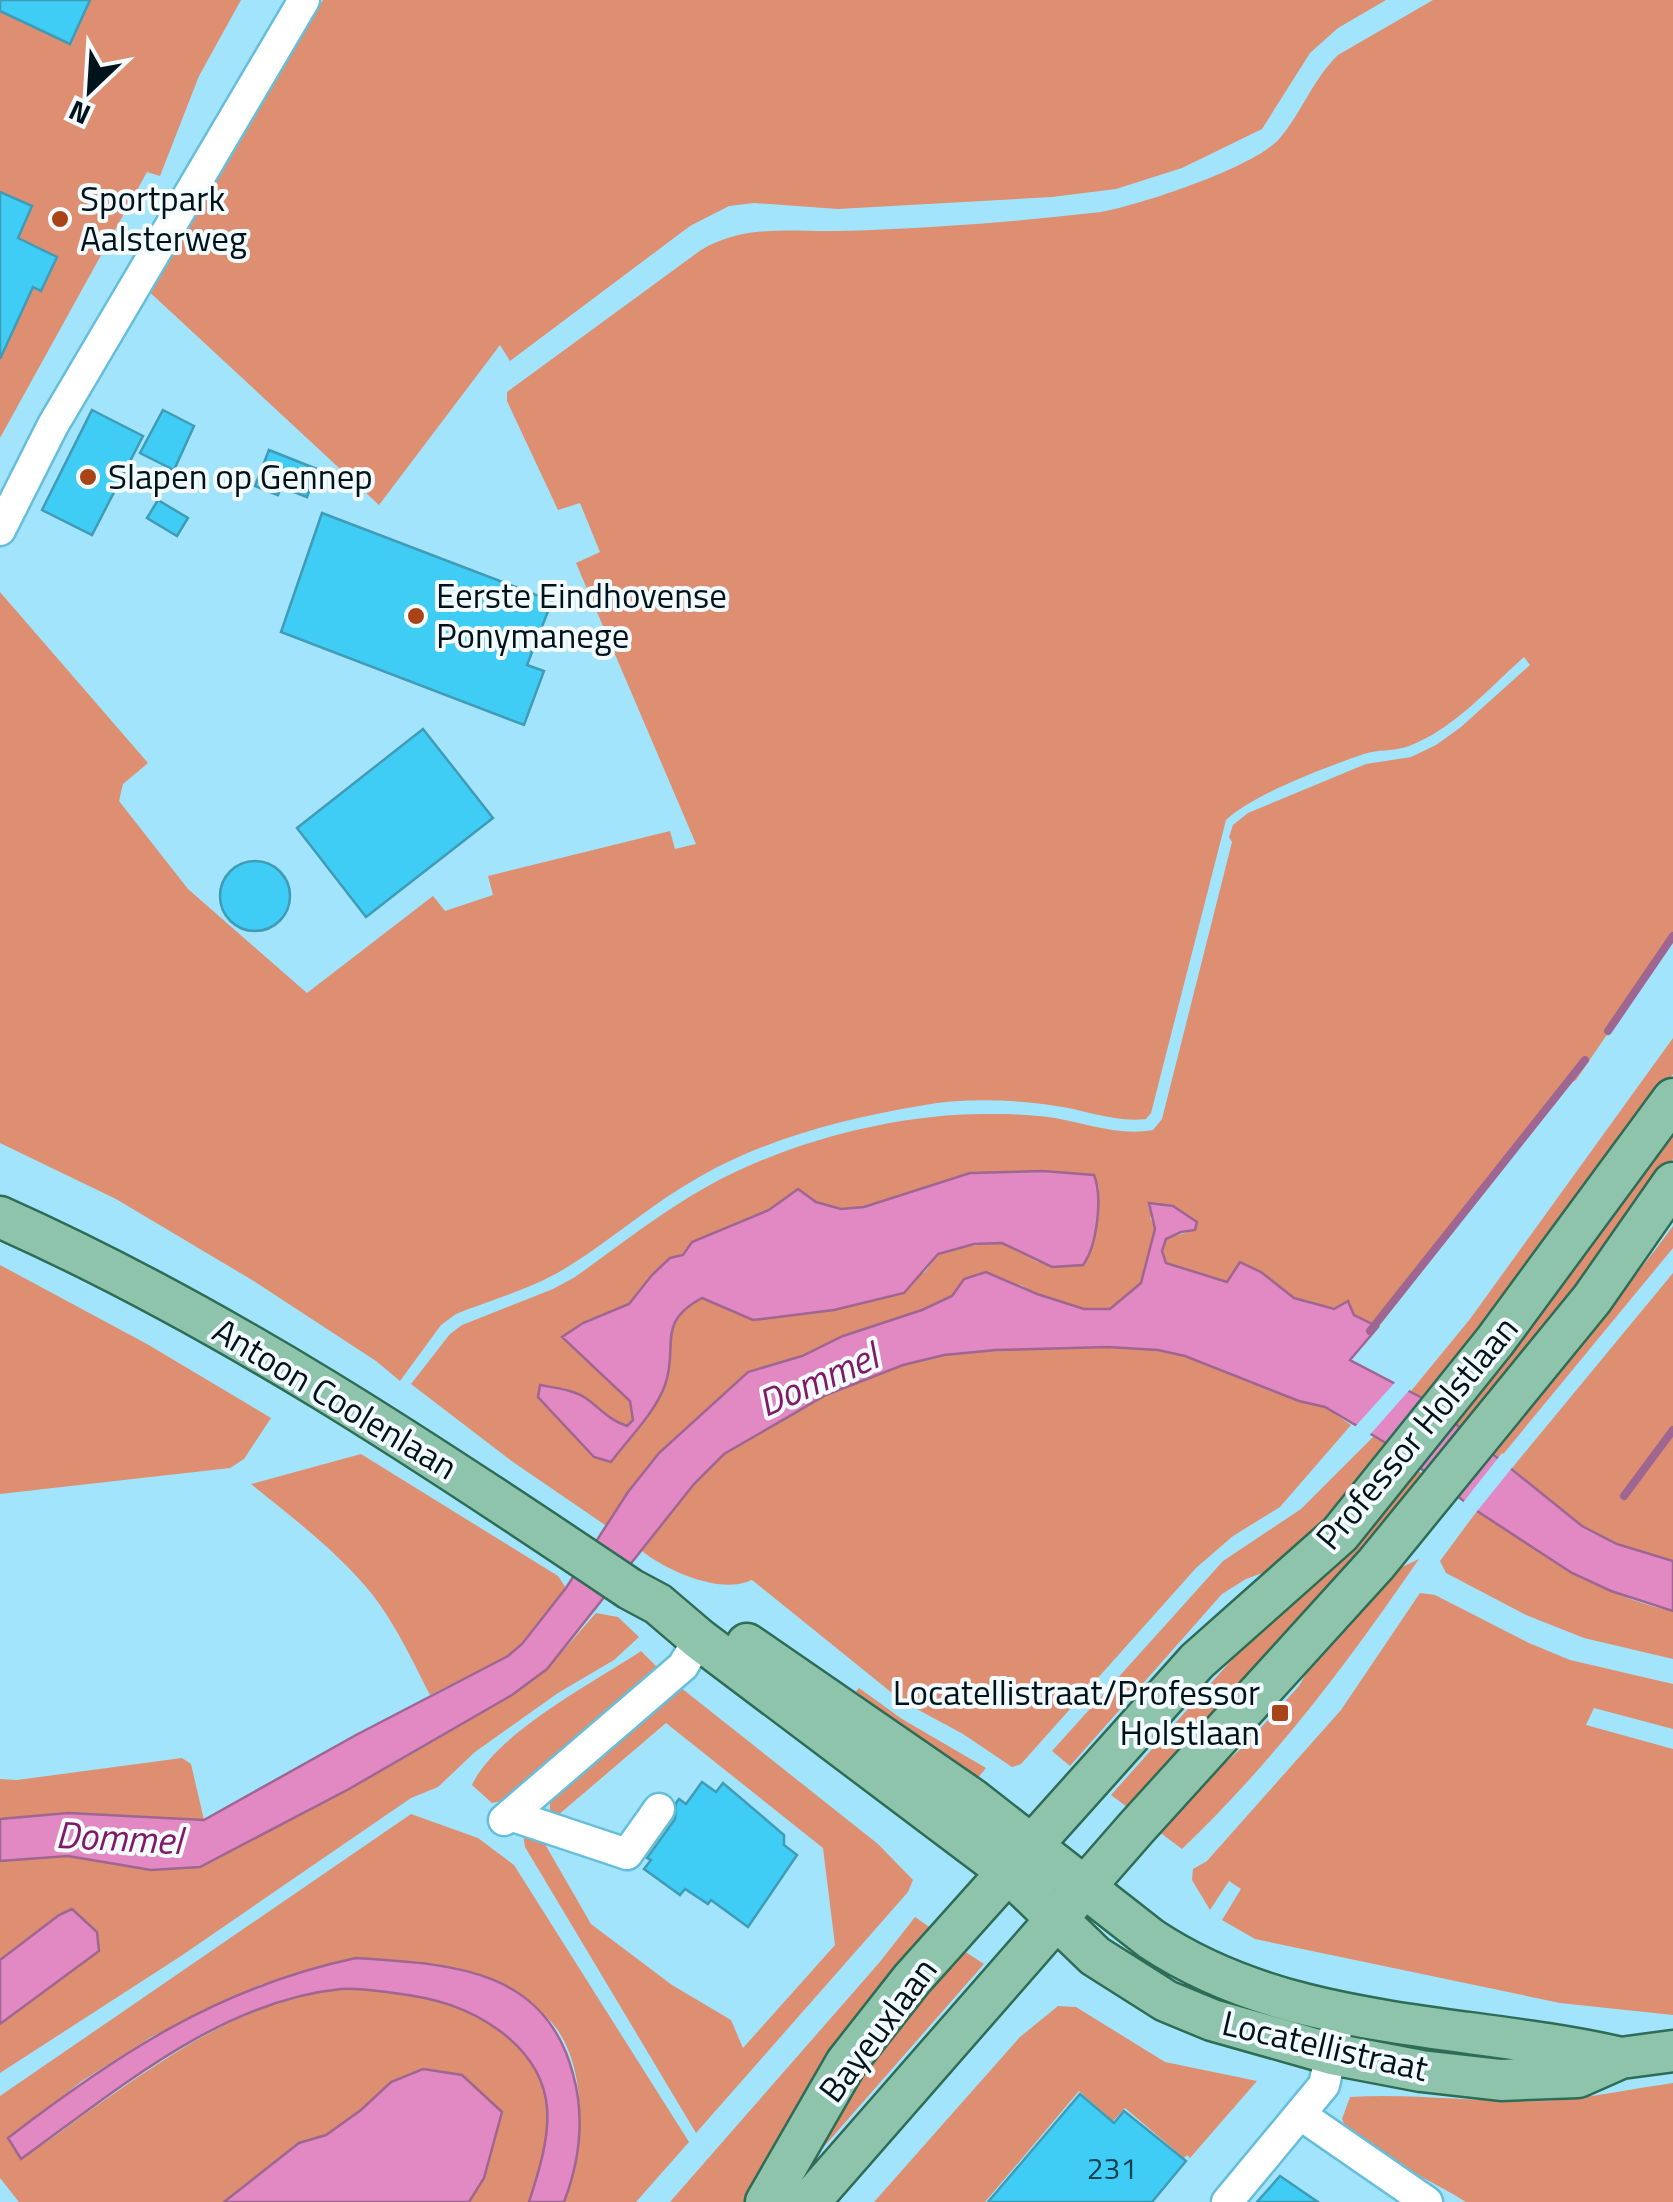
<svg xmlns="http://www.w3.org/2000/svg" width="1673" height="2202" viewBox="0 0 1673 2202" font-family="'Titillium Web',sans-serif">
	<rect width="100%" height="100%" fill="#a1e4fc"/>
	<path fill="#df8f71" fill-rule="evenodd" d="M0,0H241L199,76L160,176L147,172L0,438Z
		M323,0H1386L1338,28L1310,53L1262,129L1182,168L1116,189L1052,197L838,209L754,203L729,206L690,226L510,361L500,345L379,505L143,286L268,73L304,30Z
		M1433,0H1673V938L1576,1080L1565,1087L1378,1327L1354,1315L1294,1298L1261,1272L1240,1262L1228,1282L1166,1263L1162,1251L1166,1239L1194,1230L1150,1217L1155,1228L1141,1283L1110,1309H1084L1037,1294L1021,1285L964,1279L952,1296L921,1310L843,1336L802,1356L748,1372L659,1453L628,1492L608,1527L513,1462L411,1384L450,1334L462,1325L553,1289L575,1277C619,1246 661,1212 708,1186C789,1141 901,1112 994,1114C1014,1114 1036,1115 1055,1118C1089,1124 1119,1136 1153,1130L1162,1119L1232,842L1229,837L1233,825L1248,813L1366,764L1411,757L1436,745L1461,727L1530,665L1524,657C1489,688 1454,729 1409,746C1394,752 1378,749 1364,754C1326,767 1254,794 1226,820L1151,1113L1146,1119C1116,1123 1086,1110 1056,1106C1012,1099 962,1098 919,1106C844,1119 768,1138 701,1176C654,1202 614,1238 569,1266C535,1288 493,1299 456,1314L441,1325L400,1381L376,1361L252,1280L116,1199L0,1143V592L148,763L123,784L119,801L188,889L307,993L433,896L445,911L493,895L488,876L670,831L675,849L696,844L576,563L600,552L580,503L558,510L507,401V392L701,250C746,224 788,232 837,231C924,229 1014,222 1101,212C1140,205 1256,167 1280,138C1302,112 1313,79 1338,55ZM1043,1171L1099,1186L1096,1233L1038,1262L1002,1243L956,1247L938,1254L925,1272L834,1310L787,1316L753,1320L702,1297C653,1325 679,1346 665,1385C658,1402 623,1443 611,1461L585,1397L609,1420L627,1427L633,1420L631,1401L563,1337L583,1323L629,1304L652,1275L683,1255L692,1242L769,1210L797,1189L816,1202L841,1209L864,1207L970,1173Z
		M1673,1038V1074L1559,1236L1426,1400L1411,1391L1470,1319Z
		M1673,1120V1159L1597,1264L1464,1430L1453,1421Z
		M1673,1226V1248L1500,1458L1491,1451C1551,1375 1616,1304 1673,1226Z
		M0,1265L147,1344L271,1418L244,1459L230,1468L0,1494Z
		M1673,1273V1561L1617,1544L1582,1526L1512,1468Z
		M1108,1347L1158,1350L1185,1356L1299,1400L1325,1407L1351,1425L1280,1507L1233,1536L1196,1568L1021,1764L1012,1767L963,1734L902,1701L752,1580C721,1595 667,1571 642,1551L694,1484L724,1454L826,1395L903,1365L944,1355L996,1350Z
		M1374,1436L1391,1446L1354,1493L1276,1568L1246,1579L1222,1594L1070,1766L1052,1751L1223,1561L1301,1509Z
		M361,1454L558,1576L566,1588L522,1644L508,1656L430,1695C412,1660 396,1625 372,1594C338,1552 293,1518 251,1484Z
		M1416,1469L1425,1476L1371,1550L1135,1813L1111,1795L1237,1654Z
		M1477,1511C1538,1551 1600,1597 1673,1611V1659L1584,1638L1526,1615L1446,1573L1440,1561Z
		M1419,1559C1347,1664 1274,1761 1182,1849L1154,1828L1246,1744L1299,1686L1328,1635L1379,1578Z
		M1420,1593L1435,1595L1529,1643L1570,1660L1673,1684V1729L1594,1708L1586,1725L1673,1749V2015L1560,2003L1255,1939L1222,1920L1241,1889L1229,1881L1210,1910L1192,1880L1193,1869L1207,1861L1341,1710Z
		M596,1613L618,1617L639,1637L614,1660L558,1693L475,1752L438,1787L411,1798L181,1956L0,2073V1861L68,1856L151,1870L262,1832L398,1762L512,1695L547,1669Z
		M641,1651L661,1671L507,1800L492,1803L472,1785C496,1733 593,1683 641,1651Z
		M680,1687L878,1844L913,1880L908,1892L696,2133L525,1847L522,1827L538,1832L591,1924L672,1985L731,2020L743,2048L835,1945L823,1848L666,1723L550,1822V1798Z
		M859,1688L902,1719L986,1768L971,1786L876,1718L856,1691Z
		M182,1758L191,1764L204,1820L68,1813L0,1819V1779L17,1780Z
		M411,1814L478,1838L514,1865L689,2142L636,2202H564C583,2152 589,2075 557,2029C548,2017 535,2007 524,1996L262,1984L151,2037L82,2081L8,2138L20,2158C44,2145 67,2127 89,2111C165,2058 246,1999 341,1989C358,1988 377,1991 394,1993C436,1998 465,2005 500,2031C565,2080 551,2134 529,2202H469L484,2178L501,2112L462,2075L391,2082L361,2110L326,2135L299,2143L224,2202H19L0,2178V2096Z
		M915,1917L938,1933L760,2202H670L879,1963Z
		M958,1947L984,1964L799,2175L866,2064Z
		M1058,2006L1076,2007L1165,2062L1257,2081L1190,2158L1187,2155L1184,2158L1125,2108L1113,2121L1079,2091L985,2202H874L1020,2037Z
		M1673,2083V2202H1466C1438,2183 1352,2146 1342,2119L1350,2097C1415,2093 1478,2103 1543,2101C1586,2099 1630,2089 1673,2083Z"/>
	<path fill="#e289c3" stroke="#9e6691" stroke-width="2.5" d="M1043,1171L1094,1175C1103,1197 1097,1246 1083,1265L1052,1267L1002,1243L974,1244L938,1254L904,1293L834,1310L753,1320L702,1298C655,1323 679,1346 665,1385C655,1413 628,1439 611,1462L594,1457L538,1397L540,1385C556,1388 575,1390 587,1399C602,1410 609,1420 627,1426L633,1420L630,1401L562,1337L583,1323L629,1304L652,1275L670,1258L683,1255L692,1242L769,1210L798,1189L816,1202L841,1209L864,1207L970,1173Z
		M1149,1203L1173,1206L1197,1222L1195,1230L1181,1232L1166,1239L1162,1251L1166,1263L1227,1282L1240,1262L1261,1272L1294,1298L1334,1309L1348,1301L1354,1315L1378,1327L1350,1360L1426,1400L1582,1526L1617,1544L1673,1561V1611L1611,1591L1572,1573L1477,1511L1391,1446L1325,1407L1299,1401L1185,1356L1158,1350L1108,1347L996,1350L944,1355L903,1365L826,1395L724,1454L694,1484L547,1669L512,1695L349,1789L200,1867L151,1870L68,1856L0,1861V1819L68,1813L204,1820L356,1735L508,1656L522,1644L566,1588L628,1492L659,1453L748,1372L802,1356L843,1336L922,1310L952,1296L964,1279L986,1272L1037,1294L1084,1309H1110L1141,1283L1155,1229Z
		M72,1909L97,1932L99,1951L0,2024V1960L59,1915Z
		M356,1958C449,1964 545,1967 573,2074C585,2117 580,2160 564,2202H529C551,2134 565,2080 500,2031C467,2007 435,1998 394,1993C377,1991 359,1988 341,1989C220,2001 116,2091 21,2159L8,2138C117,2054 219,1987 356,1958Z
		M423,2069L462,2075L502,2112L484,2178L469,2202H224L299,2143L326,2135L361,2110L391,2082Z"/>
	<path fill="#a1e4fc" d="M1398,1379L1413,1386L1367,1438L1353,1429Z
		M1502,1453L1515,1464L1474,1515L1461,1505Z"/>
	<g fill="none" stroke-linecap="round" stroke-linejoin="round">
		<path stroke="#9e6691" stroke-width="8" d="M1608,1031L1673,936
			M1370,1331L1585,1060
			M1624,1496L1673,1430"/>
	</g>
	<path fill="#40cdf5" stroke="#409bb6" stroke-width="2.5" d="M0,0H90L70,44L0,11Z
		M0,192L32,206L18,238L57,257L41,291L33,287L0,359Z
		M92,410L143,436L92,535L42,510Z
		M163,410L194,426L174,470L140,453Z
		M269,450L317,469L307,497L281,487L278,495L255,486Z
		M158,500L188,518L177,536L147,518Z
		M322,513L552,601L527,665L544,671L524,725L281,632Z
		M423,729L493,818L366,917L297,828Z
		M220 896a35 35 0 1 1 70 0a35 35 0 1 1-70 0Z
		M702,1782L716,1792L723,1783L784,1835V1845L797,1855L748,1927L711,1900L708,1904L685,1889L680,1895L644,1869L651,1860L647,1858L675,1819L676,1803L679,1799L686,1804Z
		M1080,2094L1114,2123L1124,2111L1186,2161L1152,2202H988Z
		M1280,2176L1318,2202H1257Z"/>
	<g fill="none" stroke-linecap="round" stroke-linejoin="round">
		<g stroke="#66beda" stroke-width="35">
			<path id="minor" d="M0,530L53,425L304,0
				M510,1815L627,1854L659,1809
				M504,1820L683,1666L699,1639
				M1301,2115L1427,2202
				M1227,2202L1324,2085L1340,2014"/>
		</g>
		<g stroke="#2d6c55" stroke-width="45">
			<path id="major" d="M0,1217C224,1317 427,1452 630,1589L658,1604L699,1639L1007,1871L1095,1956L1166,2001L1212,2020L1332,2054L1421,2071L1501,2080L1578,2077L1621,2058L1673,2051
				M747,1644L972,1799L1151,1939C1291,2032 1463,2022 1621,2058
				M766,2202L846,2063L912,1979L1197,1661L1340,1534L1495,1341L1673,1099
				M809,2202L1137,1827L1376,1564L1592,1299L1673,1183"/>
		</g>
		<use href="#minor" stroke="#fff" stroke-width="30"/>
		<use href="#major" stroke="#8fc4ac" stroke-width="40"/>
	</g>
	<g fill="#a94418" stroke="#f3fbfe" stroke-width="4">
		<circle cx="60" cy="219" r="10"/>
		<circle cx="88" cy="477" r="10"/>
		<circle cx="416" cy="616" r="10"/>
		<rect x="1270" y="1703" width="20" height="20" rx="5"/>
	</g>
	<g text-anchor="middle" stroke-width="8" stroke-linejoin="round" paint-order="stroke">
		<g font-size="30" fill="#104252">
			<text x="1112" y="2179">231</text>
		</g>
		<g font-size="35" fill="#00131b" stroke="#f3fbfe" text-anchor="start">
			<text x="80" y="211">Sportpark<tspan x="80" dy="40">Aalsterweg</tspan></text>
			<text x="108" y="489">Slapen op Gennep</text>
			<text x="436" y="608">Eerste Eindhovense<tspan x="436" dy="40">Ponymanege</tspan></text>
			<text x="1260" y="1705" text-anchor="end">Locatellistraat/Professor<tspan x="1260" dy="40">Holstlaan</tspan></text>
		</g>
		<g font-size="35" fill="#00131b" stroke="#f3fbfe">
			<text transform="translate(335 1399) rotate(31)" y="12">Antoon Coolenlaan</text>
			<text transform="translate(1417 1433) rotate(-50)" y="12">Professor Holstlaan</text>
			<text transform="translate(878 2030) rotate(-53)" y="12">Bayeuxlaan</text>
			<text transform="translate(1325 2046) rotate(13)" y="12">Locatellistraat</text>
		</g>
		<g font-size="38" font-style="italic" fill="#811966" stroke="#f3fbfe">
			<text transform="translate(818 1380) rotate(-24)" y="13">Dommel</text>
			<text transform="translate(119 1838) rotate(3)" y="13">Dommel</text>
		</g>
	</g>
	<g transform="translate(90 90) rotate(205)" stroke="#f3fbfe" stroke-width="8" paint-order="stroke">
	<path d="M0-8L18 38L0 25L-18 38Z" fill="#00131b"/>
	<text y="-15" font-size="28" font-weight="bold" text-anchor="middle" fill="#00131b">N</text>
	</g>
</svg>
